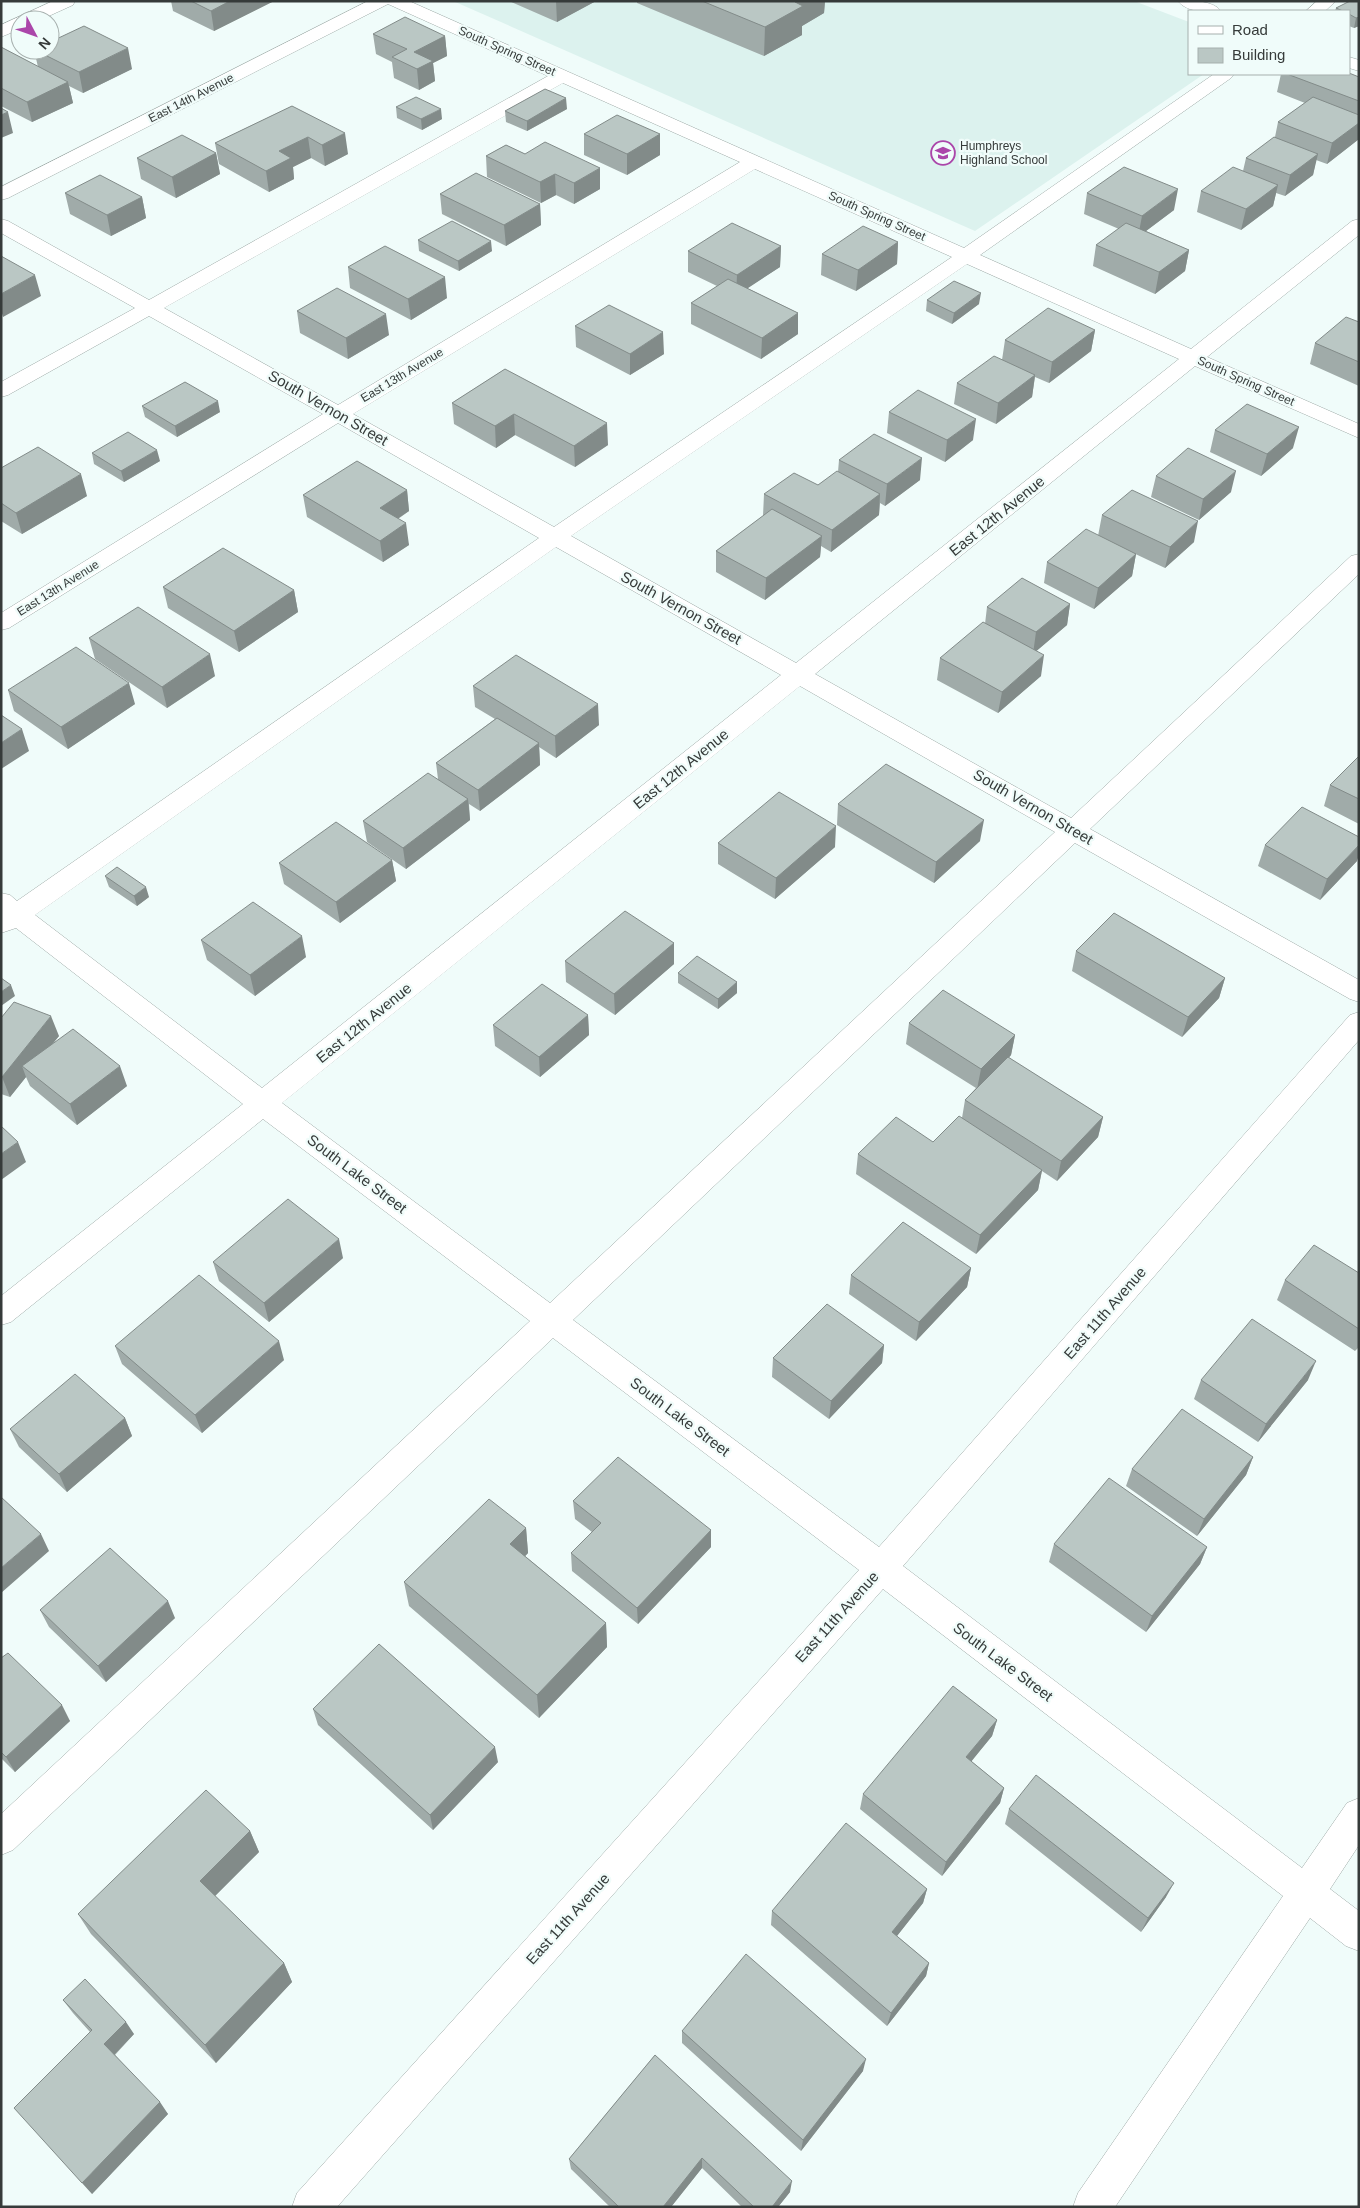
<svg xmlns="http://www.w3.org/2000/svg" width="1360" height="2208" viewBox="0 0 1360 2208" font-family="Helvetica,sans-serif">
	<rect width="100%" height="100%" fill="#f0fcfa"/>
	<path fill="#dcf2ee" d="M453,1H1134L1189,22V74H1204L975,231Z"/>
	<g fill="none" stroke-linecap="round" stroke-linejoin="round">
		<g stroke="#9da9a6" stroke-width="1">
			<path id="minor" d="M53,1H75L73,5L40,20H20V29L1,37V25Z
				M368,1H409L964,248L1214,74H1234L1231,78L980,255L1191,349L1352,221L1359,219V235L1207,357L1359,424V438L1195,366L815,674L1071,818L1351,556L1359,554V574L1090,829L1359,980V1002L1350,999L1075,843L573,1320L879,1547L1350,1015L1359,1012V1040L903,1566L1302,1868L1347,1803L1359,1798V1845L1330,1889L1359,1911V1951L1346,1946L1310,1918L1115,2207H1073L1078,2193L1283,1896L883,1589L337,2207H292L297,2193L859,1570L553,1338L13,1850L1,1855V1814L530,1321L263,1119L11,1322L1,1325V1296L243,1104L16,928L1,933V893L10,895L17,901L539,538L338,423L9,628L1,630V613L323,414L149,316L8,395L1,397V382L135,308L1,233V219L8,221L149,300L548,76L388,4L8,198L1,200V187ZM563,83L740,162L338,405L164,308ZM755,169L952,257L554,527L353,414ZM967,264L1179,359L796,663L571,536ZM556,547L781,675L262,1088L35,915ZM800,686L1055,832L550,1303L282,1103Z
				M1178,1C1191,1 1213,0 1221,11C1208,12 1187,13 1178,1Z
				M1317,1H1336L1325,11H1306Z
				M1349,57L1359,60V71L1349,68Z"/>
		</g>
		<use href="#minor" fill="#fff" fill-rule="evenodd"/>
	</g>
	<path fill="#a0aba9" d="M171,1H274L214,31L173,11Z
		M509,1H596L557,22Z
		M637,1H825L824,13L802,26V35L764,56L637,3Z
		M1359,1V26L1354,28L1349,26V11H1335L1336,8Z
		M373,34L445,36L447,56L433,63L435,81L419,90L394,78L392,62L376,54Z
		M1,47L38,67L34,50L132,69L83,93L69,86L73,103L32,122L1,106Z
		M1281,74H1349L1359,77V139L1327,164L1316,160L1313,175L1285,196L1276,193L1273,206L1241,230L1197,212L1201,191L1243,171L1246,158L1275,137L1278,122L1305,103L1277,92Z
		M292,106L348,154L325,166L311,158L293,167L294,179L269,192L219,164L215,143Z
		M396,107L442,119L422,130L397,118Z
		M567,109L527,131L506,122L505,111Z
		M584,134H660V155L627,175L584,155Z
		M506,145L600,189L574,204L556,195L541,203L487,177L486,156Z
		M216,153L220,174L176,198L141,179L137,158Z
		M65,193L142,197L146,218L111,236L70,214Z
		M1087,193L1174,210L1146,231L1189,250L1185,271L1155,294L1093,266L1096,245L1119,229L1084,214Z
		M440,194L540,204L541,225L506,246L442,214Z
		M418,240L492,251L459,271L419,251Z
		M898,242L897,264L856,291L821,275L822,254Z
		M781,246L780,267L747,288L798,313V334L761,359L691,324V303L717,286L688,272V251Z
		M348,267L447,298L411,320L350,288Z
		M927,300L979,304L952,324L926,311Z
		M297,311L389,335L348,359L300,333Z
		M1359,322V386L1310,364L1315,343Z
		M575,326L664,354L630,375L576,347Z
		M1095,330L1091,351L1049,383L1035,377L1032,397L996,424L954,404L957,383L1002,360L1005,340Z
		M505,369L608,445L575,467L515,435L496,448L454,424L452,403Z
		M142,406L220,412L177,437L145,417Z
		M889,412L973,440L945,462L887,433Z
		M1215,430L1293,448L1261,476L1210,452Z
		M92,453L160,461L124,482L94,464Z
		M839,460L920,480L885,506L880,503L879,515L831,552L821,546L820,557L765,600L716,572V551L763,516L764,494L818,485L838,472Z
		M1,468L87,496L22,534L1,521Z
		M1156,476L1231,492L1199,520L1151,497Z
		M407,490L409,511L398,519L409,545L383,562L307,517L303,495Z
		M1102,515L1194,542L1165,568L1127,550L1136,554L1132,576L1094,609L1044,583L1047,562L1098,536Z
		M163,587L294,590L298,612L239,652L168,608Z
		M1070,604L1067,625L1036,651L1041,676L998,713L937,680L940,658L985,624L987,607Z
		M89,638L215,676L167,708L95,659Z
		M473,686L599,725L556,758L539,747L540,765L480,811L469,804L470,820L406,869L367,842L363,821L438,779L436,763L495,719L475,707Z
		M8,690L135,704L68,749L14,711Z
		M1359,756V824L1324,806L1330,785Z
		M838,804L980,841L934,883L837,825Z
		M718,843L835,847L775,899L718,864Z
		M1265,845L1357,861L1320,900L1258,866Z
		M392,860L396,881L340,923L284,884L279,863Z
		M105,876L149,897L137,906L109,887Z
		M201,940L306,957L255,996L207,960Z
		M674,943V964L615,1015L566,982L565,961Z
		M1076,951L1225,978L1219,998L1182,1037L1072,971Z
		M678,973L737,982V993L718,1009L678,983Z
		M588,1015L589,1035L540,1077L495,1046L493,1025Z
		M1,1018L59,1036L52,1044L127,1086L77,1125L30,1086L26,1077L10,1097L1,1094Z
		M909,1023L1015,1035L1011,1055L1009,1058L1103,1117L1098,1137L1057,1181L1042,1171L1038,1190L976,1254L856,1174L858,1154L933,1142L962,1118L965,1100L976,1088L906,1044Z
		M343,1258L269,1322L219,1281L213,1262Z
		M971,1268L967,1287L916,1341L849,1294L851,1275Z
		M1359,1273V1347L1355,1351L1277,1300L1285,1280Z
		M884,1345L882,1363L829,1419L772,1377L773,1358Z
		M115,1346L284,1360L202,1433L122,1364Z
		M1201,1380H1308L1258,1442L1194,1399Z
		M125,1418L132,1436L67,1492L19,1447L10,1429Z
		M1253,1457L1246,1475L1197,1536L1126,1486L1132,1469Z
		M573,1501L711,1530V1547L638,1624L572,1571L571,1553L592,1532L575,1519Z
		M526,1528L528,1553L525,1556L606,1623L607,1647L539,1718L409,1606L404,1582Z
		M1054,1544L1207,1547L1200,1564L1146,1632L1049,1562Z
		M40,1610L175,1618L106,1682L49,1627Z
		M1,1658L70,1721L15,1772L1,1758Z
		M313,1709L498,1762L433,1830L318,1725Z
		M997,1720L992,1736L971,1761L1004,1788L1000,1803L942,1876L860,1809L863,1794Z
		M1009,1809L1166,1897L1141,1932L1005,1824Z
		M250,1831L259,1852L215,1896L284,1963L292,1982L216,2063L91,1934L78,1914Z
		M927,1889L923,1903L897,1936L929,1963L926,1976L887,2026L771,1925L772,1911Z
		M63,2000L134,2034L115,2055L168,2114L92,2194L90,2032L73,2013Z
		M682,2031L863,2071L801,2151L682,2043Z
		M655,2055L790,2192L778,2207H742L702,2168L671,2207H610L571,2169L569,2159Z"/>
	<path fill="#828b89" d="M230,1H274L214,31L211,11Z
		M556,1H596L557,22Z
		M795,1H825L824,13L802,26V35L764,56L765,27Z
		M1359,17V26L1354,28L1356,18Z
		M445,36L447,56L433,63L435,81L419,90L417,69L414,52Z
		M128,48L132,69L83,93L79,72Z
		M68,82L73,103L32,122L27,102Z
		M566,98L567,109L527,131V121Z
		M441,109L442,119L422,130L421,119Z
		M8,112L13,133L1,138V115Z
		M1359,123V139L1327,164L1332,143Z
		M345,133L348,154L325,166L322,145Z
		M660,134V155L627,175V154Z
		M308,137L311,158L293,167L294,179L269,192L266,171L279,151Z
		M216,153L220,174L176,198L172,177Z
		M1318,154L1313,175L1285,196L1290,175Z
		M600,168V189L574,204V183Z
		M555,174L556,195L541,203L540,182Z
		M1278,185L1273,206L1241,230L1246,209Z
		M1178,189L1174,210L1138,237L1142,216Z
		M142,197L146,218L111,236L107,215Z
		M540,204L541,225L506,246L504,225Z
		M491,241L492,251L459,271L458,261Z
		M898,242L897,264L856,291L858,270Z
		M781,246L780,267L736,296L737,275Z
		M1189,250L1185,271L1155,294L1159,272Z
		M35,275L41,296L3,317L1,310V294Z
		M445,277L447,298L411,320L408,299Z
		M981,293L979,304L952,324L954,313Z
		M798,313V334L761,359L762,338Z
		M386,314L389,335L348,359L346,338Z
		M1095,330L1091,351L1049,383L1052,362Z
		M663,332L664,354L630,375V354Z
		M1035,375L1032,397L996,424L998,403Z
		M218,401L220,412L177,437L175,426Z
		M514,414L515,435L496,448L495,426Z
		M976,419L973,440L945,462L947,440Z
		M607,423L608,445L575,467L574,446Z
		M1299,427L1293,448L1261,476L1267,454Z
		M157,450L160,461L124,482L121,471Z
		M922,458L920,480L885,506L887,484Z
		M1236,471L1231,492L1199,520L1203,499Z
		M81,474L87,496L22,534L16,513Z
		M407,490L409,511L382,529L380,508Z
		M880,494L879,515L831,552L832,530Z
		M1198,521L1194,542L1165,568L1170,547Z
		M406,523L409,545L383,562L380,541Z
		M822,536L820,557L765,600L766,578Z
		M1136,554L1132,576L1094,609L1098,588Z
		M294,590L298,612L239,652L234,631Z
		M1070,604L1067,625L1033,654L1036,632Z
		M210,654L215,676L167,708L162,687Z
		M1044,655L1041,676L998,713L1002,692Z
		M129,683L135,704L68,749L61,727Z
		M598,704L599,725L556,758L555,736Z
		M22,729L29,751L1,769V743Z
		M539,743L540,765L480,811L478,790Z
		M468,799L470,820L406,869L403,848Z
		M984,820L980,841L934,883L936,862Z
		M836,826L835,847L775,899L776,878Z
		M1359,845V855L1357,861L1320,900L1327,879Z
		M392,860L396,881L340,923L336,902Z
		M146,887L149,897L137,906L134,896Z
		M302,936L306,957L255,996L250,975Z
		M674,943V964L615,1015L614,994Z
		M1225,978L1219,998L1182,1037L1188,1017Z
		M737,982V993L718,1009V999Z
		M11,985L15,996L1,1006V992Z
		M588,1015L589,1035L540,1077L539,1057Z
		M51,1016L59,1036L30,1072L22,1066L26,1077L10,1097L2,1077Z
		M1015,1035L1011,1055L977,1089L981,1069Z
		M120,1066L127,1086L77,1125L70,1104Z
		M1103,1117L1098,1137L1057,1181L1061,1161Z
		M18,1142L26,1162L1,1180V1154Z
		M1042,1170L1038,1190L976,1254L980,1235Z
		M339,1239L343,1258L269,1322L264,1303Z
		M971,1268L967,1287L916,1341L919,1322Z
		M279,1341L284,1360L202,1433L195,1415Z
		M884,1345L882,1363L829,1419L831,1401Z
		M1316,1361L1308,1380L1258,1442L1266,1424Z
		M125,1418L132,1436L67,1492L59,1474Z
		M1253,1457L1246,1475L1197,1536L1204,1519Z
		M526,1528L528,1553L513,1569L510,1544Z
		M711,1530V1547L638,1624L637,1608Z
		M41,1534L49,1551L1,1593V1568Z
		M1207,1547L1200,1564L1146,1632L1152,1616Z
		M168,1601L175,1618L106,1682L98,1666Z
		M606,1623L607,1647L539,1718L537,1695Z
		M62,1705L70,1721L15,1772L6,1757Z
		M997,1720L992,1736L962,1773L966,1757Z
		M495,1747L498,1762L433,1830L430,1815Z
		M1004,1788L1000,1803L942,1876L946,1862Z
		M250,1831L259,1852L210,1901L200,1881Z
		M1174,1883L1166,1897L1141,1932L1148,1918Z
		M927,1889L923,1903L889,1946L892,1932Z
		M284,1963L292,1982L216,2063L205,2045Z
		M929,1963L926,1976L887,2026L891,2013Z
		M126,2022L134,2034L113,2056L104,2044Z
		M866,2059L863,2071L801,2151L803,2140Z
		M160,2102L168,2114L92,2194L82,2183Z
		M702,2158V2168L671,2207H663Z
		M792,2181L790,2192L778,2207H772Z"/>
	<path fill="#bac7c4" stroke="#828b89" d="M191,1H230L211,11Z
		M702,1H795V2L803,6L765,27Z
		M1350,1H1359V17L1356,18L1349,14V11H1343L1336,8Z
		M405,17L445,36L414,52L433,61L417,69L392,57L407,49L373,34Z
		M84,26L128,48L79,72L35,50H50V42Z
		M1,47L68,82L27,102L1,88Z
		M1349,73L1359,77V101L1287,74Z
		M545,89L566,98L527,121L505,111Z
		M416,97L441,109L421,119L396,107Z
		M1313,97L1359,115V123L1332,143L1278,122Z
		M292,106L345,133L322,145L308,137L279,151L291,158L266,171L215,143Z
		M1,108L8,112L1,115Z
		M617,115L660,134L627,154L584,134Z
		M182,135L216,153L172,177L137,158Z
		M1274,137L1318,154L1290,175L1246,158Z
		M545,142L600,168L574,183L555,174L540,182L486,156L506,145L525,154Z
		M1124,167L1178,189L1142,216L1087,193Z
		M1233,167L1278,185L1246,209L1201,191Z
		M476,173L540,204L504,225L440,194Z
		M100,175L142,197L107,215L65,193Z
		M452,221L491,241L458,261L418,240Z
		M732,223L781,246L737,275L688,251Z
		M1126,223L1189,250L1159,272L1096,245Z
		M863,226L898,242L858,270L822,254Z
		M385,246L445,277L408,299L348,267Z
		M1,256L35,275L1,294Z
		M728,279L798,313L762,338L691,303Z
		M954,281L981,293L954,313L927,300Z
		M337,288L386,314L346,338L297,311Z
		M609,305L663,332L630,354L575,326Z
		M1048,308L1095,330L1052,362L1005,340Z
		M1346,317L1359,322V362L1315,343Z
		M994,356L1035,375L998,403L957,383Z
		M505,369L607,423L574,446L514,414L495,426L452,403Z
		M185,382L218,401L175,426L142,406Z
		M918,390L976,419L947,440L889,412Z
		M1247,404L1299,427L1267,454L1215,430Z
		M128,432L157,450L121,471L92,453Z
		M874,434L922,458L887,484L839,460Z
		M38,447L81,474L16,513L1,503V468Z
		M1188,448L1236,471L1203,499L1156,476Z
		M357,461L407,490L380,508L406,523L380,541L303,495Z
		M837,471L880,494L832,530L764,494L794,473L818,485Z
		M1132,490L1198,521L1170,547L1102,515Z
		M772,509L822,536L766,578L716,551Z
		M1086,529L1136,554L1098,588L1047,562Z
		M223,548L294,590L234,631L163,587Z
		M1022,578L1070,604L1036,632L987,607Z
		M138,607L210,654L162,687L89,638Z
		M983,622L1044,655L1002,692L940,658Z
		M76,647L129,683L61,727L8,690Z
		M516,655L598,704L555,736L473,686Z
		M1,715L22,729L1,743Z
		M497,718L539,743L478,790L436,763Z
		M1359,756V799L1330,785Z
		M886,764L984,820L936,862L838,804Z
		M428,773L468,799L403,848L363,821Z
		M779,792L836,826L776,878L718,843Z
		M1302,807L1359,837V845L1327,879L1265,845Z
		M336,822L392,860L336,902L279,863Z
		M117,867L146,887L134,896L105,876Z
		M253,902L302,936L250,975L201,940Z
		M625,911L674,943L614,994L565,961Z
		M1114,913L1225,978L1188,1017L1076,951Z
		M697,956L737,982L718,999L678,973Z
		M1,978L11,985L1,992Z
		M542,984L588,1015L539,1057L493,1025Z
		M943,990L1015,1035L981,1069L909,1023Z
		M14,1002L51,1016L2,1077H1V1018Z
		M73,1029L120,1066L70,1104L22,1066Z
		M1008,1057L1103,1117L1061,1161L965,1100Z
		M959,1116L1042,1170L980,1235L858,1154L896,1117L933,1142Z
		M1,1126L18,1142L1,1154Z
		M288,1199L339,1239L264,1303L213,1262Z
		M903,1222L971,1268L919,1322L851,1275Z
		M1314,1245L1359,1273V1329L1285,1280Z
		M199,1275L279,1341L195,1415L115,1346Z
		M827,1304L884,1345L831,1401L773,1358Z
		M1252,1319L1316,1361L1266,1424L1201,1380Z
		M75,1374L125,1418L59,1474L10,1429Z
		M1182,1409L1253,1457L1204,1519L1132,1469Z
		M618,1457L711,1530L637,1608L571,1553L601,1523L573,1501Z
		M1109,1478L1207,1547L1152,1616L1054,1544Z
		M1,1497L41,1534L1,1568Z
		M489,1499L526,1528L510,1544L606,1623L537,1695L404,1582Z
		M110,1548L168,1601L98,1666L40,1610Z
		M379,1644L495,1747L430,1815L313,1709Z
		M8,1653L62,1705L6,1757L1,1752V1658Z
		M953,1686L997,1720L966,1757L1004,1788L946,1862L863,1794Z
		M1036,1775L1174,1883L1148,1918L1009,1809Z
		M206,1790L250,1831L200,1881L284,1963L205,2045L78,1914Z
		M846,1823L927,1889L892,1932L929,1963L891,2013L772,1911Z
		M746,1954L866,2059L803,2140L682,2031Z
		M85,1979L126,2022L104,2044L160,2102L82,2183L14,2108L92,2030L63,2000Z
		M655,2055L792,2181L772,2207H754L702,2158L663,2207H619L569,2159Z"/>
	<defs>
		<g id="school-ring" transform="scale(1.25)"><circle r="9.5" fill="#f0fcfa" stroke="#ab46aa" stroke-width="1.5"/><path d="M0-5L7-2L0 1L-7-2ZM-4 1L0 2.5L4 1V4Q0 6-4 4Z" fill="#ab46aa"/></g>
	</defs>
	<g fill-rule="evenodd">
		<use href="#school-ring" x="943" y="153"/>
	</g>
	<g text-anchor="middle" stroke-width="4.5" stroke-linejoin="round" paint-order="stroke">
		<g font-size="12" fill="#363b3a" stroke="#f0fcfa">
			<text transform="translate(507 51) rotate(24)" y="4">South Spring Street</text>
			<text transform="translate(191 98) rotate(-27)" y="4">East 14th Avenue</text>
			<text transform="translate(877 216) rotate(24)" y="4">South Spring Street</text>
			<text transform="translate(402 375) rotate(-31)" y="4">East 13th Avenue</text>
			<text transform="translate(1246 381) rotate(24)" y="4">South Spring Street</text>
			<text transform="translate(58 588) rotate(-32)" y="4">East 13th Avenue</text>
		</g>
		<g font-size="12" fill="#363b3a" stroke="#f0fcfa" text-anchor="start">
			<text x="960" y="150">Humphreys<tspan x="960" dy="14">Highland School</tspan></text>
		</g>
		<g font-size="15" fill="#363b3a" stroke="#f0fcfa">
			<text transform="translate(328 408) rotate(30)" y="5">South Vernon Street</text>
			<text transform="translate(997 516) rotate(-39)" y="5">East 12th Avenue</text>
			<text transform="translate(681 608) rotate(29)" y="5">South Vernon Street</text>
			<text transform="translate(681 769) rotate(-39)" y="5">East 12th Avenue</text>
			<text transform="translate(1033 807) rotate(30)" y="5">South Vernon Street</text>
			<text transform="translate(364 1023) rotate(-39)" y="5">East 12th Avenue</text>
			<text transform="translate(357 1174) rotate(37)" y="5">South Lake Street</text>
			<text transform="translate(1105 1313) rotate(-49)" y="5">East 11th Avenue</text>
			<text transform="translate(680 1417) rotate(37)" y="5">South Lake Street</text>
			<text transform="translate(837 1617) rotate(-48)" y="5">East 11th Avenue</text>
			<text transform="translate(1003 1662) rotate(37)" y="5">South Lake Street</text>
			<text transform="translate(568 1919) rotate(-48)" y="5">East 11th Avenue</text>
		</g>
	</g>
	<rect width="1360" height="2208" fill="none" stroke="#363b3a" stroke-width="5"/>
	<rect x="1188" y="10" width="162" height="65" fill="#f0fcfa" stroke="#a6afad"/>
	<rect x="1198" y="26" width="25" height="8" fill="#ffffff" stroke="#a6afad"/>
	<text x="1232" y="35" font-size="15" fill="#363b3a">Road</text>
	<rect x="1198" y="48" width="25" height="15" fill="#bac7c4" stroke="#a6afad"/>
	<text x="1232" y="60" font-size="15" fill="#363b3a">Building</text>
	<g transform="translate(35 35) rotate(131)"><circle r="24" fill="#f0fcfa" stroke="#a6afad"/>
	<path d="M0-4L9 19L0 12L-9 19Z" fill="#ab46aa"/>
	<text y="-8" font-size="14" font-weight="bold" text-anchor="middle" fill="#363b3a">N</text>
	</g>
</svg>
